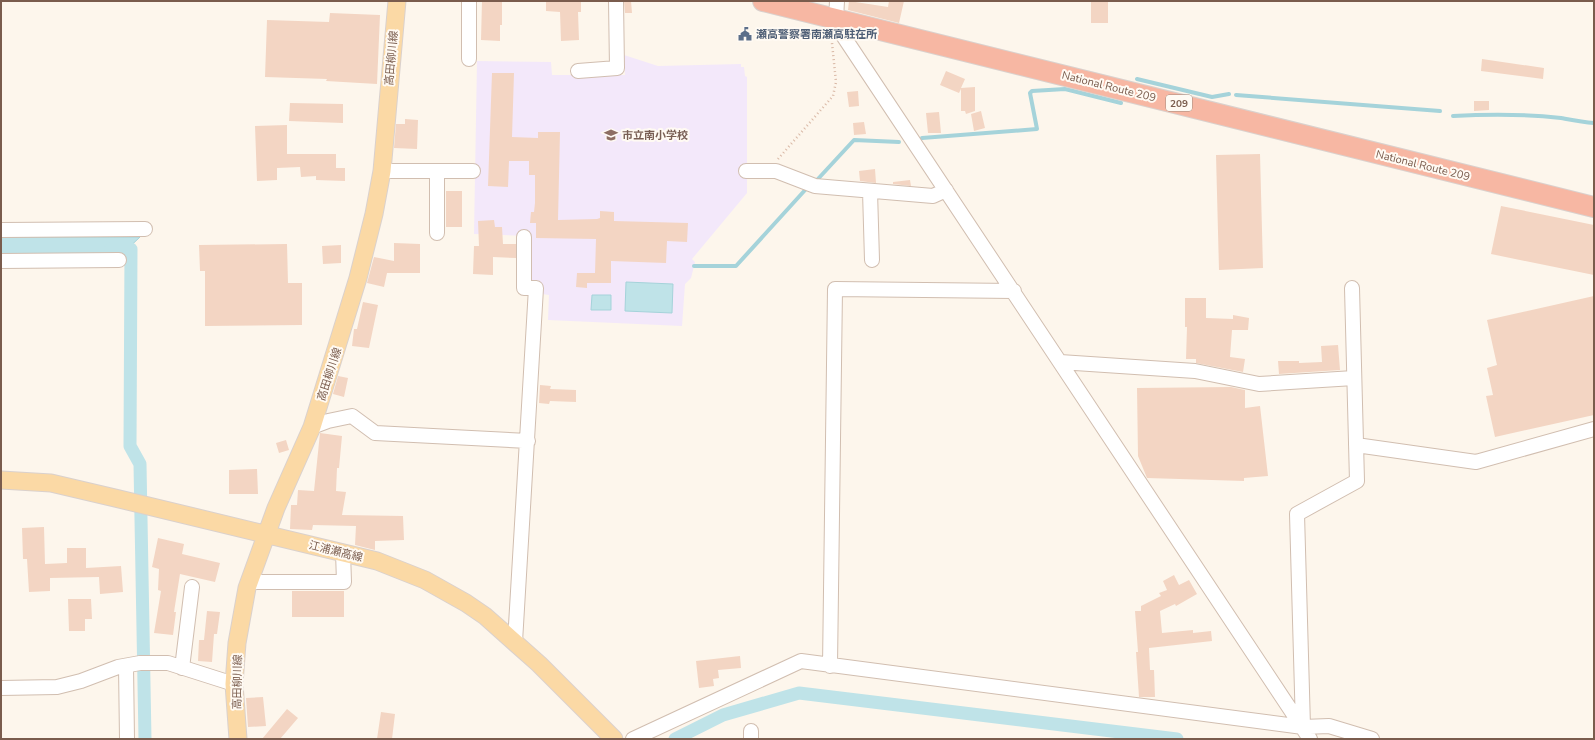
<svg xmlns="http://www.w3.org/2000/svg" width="1595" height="740" viewBox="0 0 1595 740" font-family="'Nunito Sans','Noto Sans JP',sans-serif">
	<rect width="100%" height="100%" fill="#fdf6ec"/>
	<path fill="#f3e8fa" d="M624,55L658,66L741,64V67H744L745,76L747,77V193L692,259L695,262L691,278L685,284L682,326L548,320L549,295L542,294L527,285L528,236L474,234L477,61L551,62L552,75H625Z"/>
	<path fill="#bfe3e8" stroke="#a5d3da" d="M1,237H140L121,255L1,256Z
		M626,282L673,284L672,313L625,311Z
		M592,295H611V310H591Z"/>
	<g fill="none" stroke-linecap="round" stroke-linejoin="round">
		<path stroke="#a5d3da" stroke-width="4" d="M1137,79L1212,97L1229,94
			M1236,95L1440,111
			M1453,116C1488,114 1526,114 1561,118C1572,120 1582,122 1594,123
			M922,138L1037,129L1030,93L1032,91L1065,89L1121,103
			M817,180L854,140L899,142
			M694,266H736L806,189"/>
		<path stroke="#bfe3e8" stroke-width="13" d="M111,249H131L130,446L140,464L145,739
			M675,739L723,715L799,693L1177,739"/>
	</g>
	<path fill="#f3d5c3" d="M482,1H502V25H500V41L481,40Z
		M546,1H581V12H578L579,40L561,41L560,12L546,11Z
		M624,1H631L632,13H625Z
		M849,1L888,7L889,1H904L899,23L848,10Z
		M1091,1H1108V23H1091Z
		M330,13L380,15L377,84L326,81L327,79L265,77L267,20L329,22Z
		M1482,59L1544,68L1543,79L1481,71Z
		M946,71L965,79L961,88L975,87V111L966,114L965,111H961V89L959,93L940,85Z
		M492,73H514L512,137L538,138V132H560L558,220L597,219L600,218V211L614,212V221L688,223L687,242L667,241L666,263L611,261V283H587V288L576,287L577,273H595L596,239L536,238V223H530L531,212H534L535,203V175H529V161H509L508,187L488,186Z
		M858,91L859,106L849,107L847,92Z
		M1474,101H1489V110L1474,111Z
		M290,103L343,104V123L289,121Z
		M981,111L985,128L974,131L971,114Z
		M939,112L941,133H928L926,113Z
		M405,119L418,120L417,149L394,148L396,124H405Z
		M864,122L866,134L854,135L853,123Z
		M287,125V154H336V168H345V181L316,180V176L301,177L300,167L277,168V180L257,181L255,126Z
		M1260,154L1263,268L1219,270L1216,155Z
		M875,169L876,183L860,181L859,171Z
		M910,180L911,186L893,184V182Z
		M446,191H462V227H446Z
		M1501,206L1594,225V275L1491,254Z
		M494,220L495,227H502L503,244H516V258L493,257V275L473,274L474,246H479L478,221Z
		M394,243L420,244V273H387L384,287L367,283L374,257L394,261Z
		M287,244L288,283H302V325L205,326V271H200L199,245Z
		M341,245V263L323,264L322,246Z
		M1594,296V415L1495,437L1486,396L1493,395L1487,368L1497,365L1487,320Z
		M1185,298H1206V318L1233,319V315L1249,318L1248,330H1232L1230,357L1245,359L1243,372L1196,363V359H1186L1187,327H1185Z
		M363,302L378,305L369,348L352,346L354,329H357Z
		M1338,345L1340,370L1279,374L1278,361H1299V363L1322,362L1321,346Z
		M338,376L348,378L344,397L333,394Z
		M540,385L551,386L550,389L576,390V402L550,401L549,404L539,403Z
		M1231,387L1245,390V408L1260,406L1268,476L1244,478V481L1147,478L1138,456L1137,388Z
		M320,433L342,436L339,468H337L336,491L346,492L342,515L403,516L404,540L375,541V550L355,545L356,526L313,525L312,530L290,529L291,505H297L298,490L314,491Z
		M286,440L289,450L279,453L276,443Z
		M257,469L258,494H229V470Z
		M44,527L45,564L67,563V548H86V568L121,566L123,592L100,594L99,577L50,578V591L29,592L27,559H23L22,528Z
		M158,538L184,544L182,554L220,563L215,582L180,574L174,612H176L173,635L154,633L161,591L158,590L159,569L152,567Z
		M1174,575L1179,585L1189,580L1197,594L1176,606L1175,604L1160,611L1162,633L1193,630V633L1211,631L1212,641L1149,648L1150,670H1154L1155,697H1139L1136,652H1138L1135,611H1141V606L1161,596L1159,593L1167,590L1163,581Z
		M292,591H344V617H292Z
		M68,599H91L92,619H85V631H69Z
		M207,611L220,612L217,634H214L212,662L198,661L199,640H204Z
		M740,656L741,668L718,670L719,678L713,679L714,686L699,688L696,661Z
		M263,697L266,726L248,727L246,698Z
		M287,709L298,718L280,739H262Z
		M381,712L395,714L392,739H377Z"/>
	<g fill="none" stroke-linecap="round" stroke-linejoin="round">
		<g stroke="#d1beb0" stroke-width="16">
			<path id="minor" d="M837,1L836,19L838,28L1310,739
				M469,59V1
				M578,71L617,68L616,1
				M382,171H473
				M437,171V233
				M746,171H776L815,186L933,196L946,190
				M870,191L872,260
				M1,230L145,229
				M1,261L119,260
				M1060,362L1195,371L1259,384L1354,378
				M312,427L328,421L352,416L375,433L528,441
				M1356,445L1476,462L1594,429
				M250,582H344L343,552
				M515,642L536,288H524V237
				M126,666L127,739
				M830,666L835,289L1014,291
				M182,668L192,587
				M1,688L57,687L81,681L118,667L140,663H168L234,684
				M1303,727L1297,514L1357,481L1352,288
				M633,739L801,661L1303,727L1329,726L1372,739
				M751,739V731"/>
		</g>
		<g stroke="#dad1cd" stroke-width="19">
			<path id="major" d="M1,480L51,483L115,498L377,561L425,580L466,603L485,616L539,664L614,739
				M238,739L234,684L237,643L247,588L276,508L312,427L358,278L374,214L382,171L397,1"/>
		</g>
		<g stroke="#dad1cd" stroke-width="22">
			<path id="highway" d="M763,1L1594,207"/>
		</g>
		<path stroke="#d9b8a5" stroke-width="2.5" stroke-dasharray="1 3" stroke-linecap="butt" d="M778,159L833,96L836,82L832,43"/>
		<use href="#minor" stroke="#fff" stroke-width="14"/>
		<use href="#major" stroke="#fbd9a5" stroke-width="17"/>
		<use href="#highway" stroke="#f7b7a3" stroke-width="20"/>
	</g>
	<defs>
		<g id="civic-bare" transform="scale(1.08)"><path d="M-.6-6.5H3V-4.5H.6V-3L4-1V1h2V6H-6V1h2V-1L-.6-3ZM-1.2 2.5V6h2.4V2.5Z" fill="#5c6f8a" stroke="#fffaf3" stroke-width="2.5" paint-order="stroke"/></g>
		<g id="school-bare" transform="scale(1.08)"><path d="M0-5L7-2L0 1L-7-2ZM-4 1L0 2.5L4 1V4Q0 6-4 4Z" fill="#8d6e63" stroke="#fffaf3" stroke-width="2.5" paint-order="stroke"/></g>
	</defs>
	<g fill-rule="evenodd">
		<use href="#civic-bare" x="745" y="34"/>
		<use href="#school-bare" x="611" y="135"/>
	</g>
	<g text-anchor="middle" stroke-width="4" stroke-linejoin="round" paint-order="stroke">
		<rect fill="#fffaf3" stroke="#a28b7f" stroke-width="1" x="1166" y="95" width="26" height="16" rx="3"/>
		<g font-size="10" font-weight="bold" fill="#7a5c4d">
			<text x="1179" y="107">209</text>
		</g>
		<g font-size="11" font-weight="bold" fill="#4e5e75" stroke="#fffaf3" text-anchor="start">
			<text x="756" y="38">瀬高警察署南瀬高駐在所</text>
		</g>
		<g font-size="11" fill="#7a5c4d" stroke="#fffaf3">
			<text transform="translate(391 58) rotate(-85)" y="4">高田柳川線</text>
			<text transform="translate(1109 86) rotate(14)" y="4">National Route 209</text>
			<text transform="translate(1423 165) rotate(14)" y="4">National Route 209</text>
			<text transform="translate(329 374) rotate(-72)" y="4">高田柳川線</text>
			<text transform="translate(336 551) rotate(14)" y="4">江浦瀬高線</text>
			<text transform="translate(237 682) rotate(-89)" y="4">高田柳川線</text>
		</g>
		<g font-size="11" font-weight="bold" fill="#785e54" stroke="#fffaf3" text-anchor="start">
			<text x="622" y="139">市立南小学校</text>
		</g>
	</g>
	<rect width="1595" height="740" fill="none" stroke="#7a5c4d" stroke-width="4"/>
</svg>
